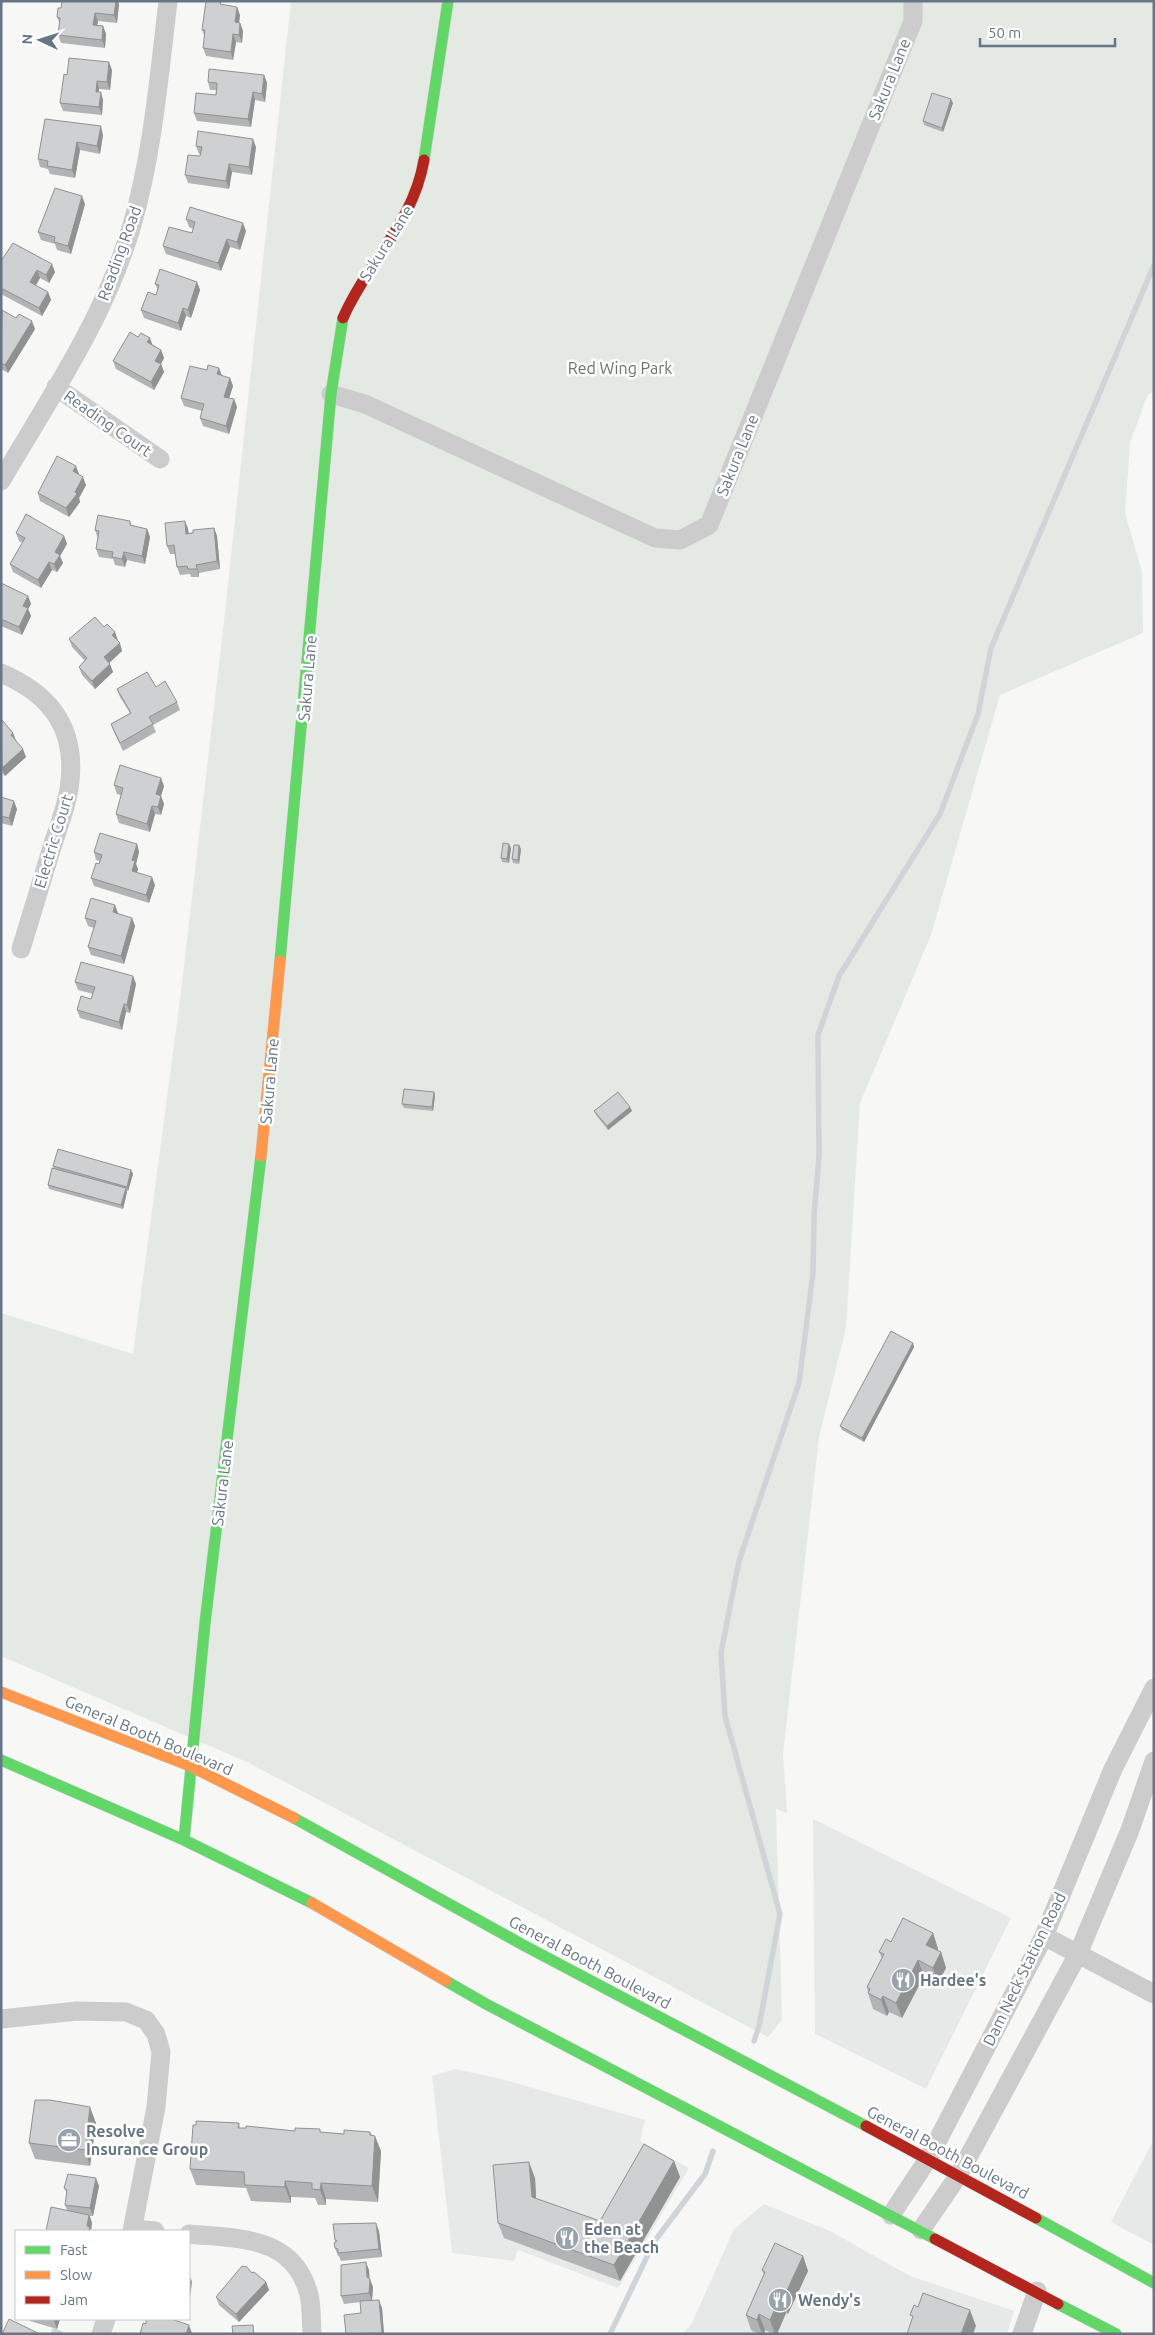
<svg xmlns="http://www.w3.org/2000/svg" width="1155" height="2335" viewBox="0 0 1155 2335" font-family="Ubuntu,sans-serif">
	<rect width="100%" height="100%" fill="#f7f7f6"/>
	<path fill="#e7e9e9" d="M813,1819L1011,1918L926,2089L815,2034Z
		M455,2069L501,2079L645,2120L640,2141L689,2168L618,2288L518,2250L514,2261L452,2253L432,2076Z
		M1154,2139V2245L1111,2222Z
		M764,2204L830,2231L910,2276L1014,2311L1007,2334H683L692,2323L734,2229Z"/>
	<path fill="#e5e9e4" d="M291,1H1154V392L1148,394L1130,443L1125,513L1142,572L1143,633L1000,695L931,935L860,1103L846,1328L819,1437L783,1754L787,1813L776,1809L782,2020L768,2037L249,1763L1,1656V1313L133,1354L181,992L225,612Z"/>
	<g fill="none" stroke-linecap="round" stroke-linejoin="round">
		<path stroke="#ced4d8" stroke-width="5.5" d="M754,2041L759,2026L780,1914L725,1716L721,1653L739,1561L799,1383L813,1273L814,1216L819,1156L818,1035L839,976L940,814L978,714L991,648L1154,265
			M54,2331L61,2334
			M610,2334L654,2242L705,2174L713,2151"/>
		<g stroke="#d4d5d6" stroke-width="12">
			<path id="fast" d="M424,160L448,1
				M280,961L331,394L343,318
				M1,1760L184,1840L312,1903
				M294,1818L525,1946L866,2126
				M184,1840L205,1623L261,1156
				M446,1981L486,2004L935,2239
				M1036,2218L1154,2283
				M1058,2304L1116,2334"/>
		</g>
		<g stroke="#d4d5d6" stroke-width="12">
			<path id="slow" d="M261,1156L280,961
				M1,1692L190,1766L294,1818
				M312,1903L446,1981"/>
		</g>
		<g stroke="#d4d5d6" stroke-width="12">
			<path id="jam" d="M343,318C368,261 413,224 424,160
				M866,2126L1036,2218
				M935,2239L1058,2304"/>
		</g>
		<path stroke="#cccccd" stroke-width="19" d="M56,387L160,459
			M331,394L365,404L655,538L680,540L709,525L913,21V1
			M1,481C49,399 105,318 132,225C153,152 159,76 168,1
			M1,673C53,695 78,731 69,789C66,808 58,828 52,847C42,881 31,915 21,949
			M1044,1936L1154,1994
			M1,2019L77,2011L126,2012L146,2020L156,2034L161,2052L156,2107L132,2231
			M891,2215L928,2159L1044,1936L1113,1769L1154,1688
			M133,2229L155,2231
			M921,2230L958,2176L1078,1954L1130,1830L1154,1761
			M189,2234C238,2239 294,2235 309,2295C312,2307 311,2321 312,2334
			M101,2334L106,2319
			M1022,2334L1037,2291"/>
		<use href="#fast" stroke="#63d668" stroke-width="11"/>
		<use href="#slow" stroke="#ff974d" stroke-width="11"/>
		<use href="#jam" stroke="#b3261e" stroke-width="11"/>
	</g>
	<path fill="#b1b3b4" d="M119,4L117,23L98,21L97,25L103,26L106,34L105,48L61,43L58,35L60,24L57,17L61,8Z
		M222,5L240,15L239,23H240L243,31L242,43L236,42L233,60L206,56L203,48L205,37L202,30Z
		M112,70L110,90L99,89V92L103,100L102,115L63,111L60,103L67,75Z
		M264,75L267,83L265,102L255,100L251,127L197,121L194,113L216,95V90H210L208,82Z
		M953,103L943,132L924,125L923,121Z
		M45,119L103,135L100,154L80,150L75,178L50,174L48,169L40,167L38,159Z
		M196,146L256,147L252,175L232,172L229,189L188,183L185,175L200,156L201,154H199Z
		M85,204L71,254L57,250L55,244L41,240L38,232Z
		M186,219L246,231L240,250L230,247L221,271L166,254L163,246L192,233L193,229L189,227Z
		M1,261L55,272L49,283L40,278L36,285L48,292L51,300L42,316L1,294Z
		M197,282L200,290L191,318L186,316L181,331L144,318L141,310L156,295L158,290L155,284Z
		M1,311L35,329L8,373L1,369Z
		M153,345L161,350L164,358L161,364L164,372L154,390L116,369L113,361Z
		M219,368L222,376L230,378L233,386L229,398L234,399L237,407L229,434L203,426L200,418L202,411L184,406L181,398L207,370Z
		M76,466L78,474L86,485L79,498L80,502L69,517L40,501L38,493Z
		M130,521L132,526L147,529L150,537L145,564L127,560L125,567L115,565L113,559L99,557L96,549L98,539L95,530Z
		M185,521L188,529L189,533L214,528L217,536L220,569L199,573V577H191L190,574L180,575L177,567L175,554H170L167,546Z
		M16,533L64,536L67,544L60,556L63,563L57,572L52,570L41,588L13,572L10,564L23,543L19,541Z
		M1,583L28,596L31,604L28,609L31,616L22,635L1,626Z
		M104,627L115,632L118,641L122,651L109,663L113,672L95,689L82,675L79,667L85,661L72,647L69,639Z
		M156,687L177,702L180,710L153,725L156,732L123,751L114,732L111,724L130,713L120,697L117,689Z
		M1,719L13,733L16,741L26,757L5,776L1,772Z
		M114,785L164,786L161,796L164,804L161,815L155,814L150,832L119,823L116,814L121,795L117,794Z
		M1,797L17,809L12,826L1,823Z
		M137,844L139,852L136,864L138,869L137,872L155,885L149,903L94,886L91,878L99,864L100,861L96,860L94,852Z
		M511,848L509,863L502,862L501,858Z
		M521,849L519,864L513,863L512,859Z
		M115,905L117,914L132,918L135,926L124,964L91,955L88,947L94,928L88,926L85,918Z
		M133,976L136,984L130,1013L126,1012L122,1030L80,1018L77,1010L91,999L93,994L78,990L75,982Z
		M434,1092L435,1096L433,1111L404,1108L402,1104Z
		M630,1107L632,1111L608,1130L596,1115L594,1111Z
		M53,1166L131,1170L133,1174L128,1191L126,1190L127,1192L123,1209L49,1189L48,1185L54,1169Z
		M913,1343L914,1347L864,1442L842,1430L840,1426Z
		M933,1933L938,1949V1951L941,1952L946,1968L938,1983L924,1976L902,2018L889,2012L887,2016L873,2009L868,1993V1992L867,1987L882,1958L879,1952L891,1942Z
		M96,2123L90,2166L35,2159L29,2143Z
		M239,2123L240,2128L344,2134L370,2132L381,2151L378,2202L326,2199V2205H318L315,2198L291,2197V2203L251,2201L246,2188L196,2185L190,2169Z
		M674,2161L680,2177L620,2281L504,2238L498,2223L535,2178L536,2199L600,2221Z
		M99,2186L93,2216H90L92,2223L91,2230L67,2210L65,2205L67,2193L64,2188Z
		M379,2231L382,2257L341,2261L339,2256H338L335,2248V2240Z
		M803,2256L808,2271L788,2314L786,2313L777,2334H773L765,2330L764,2334H758L751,2330L746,2315L764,2275L762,2270Z
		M369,2270V2279L373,2287L372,2300L382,2308L384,2334H346L361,2313L360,2302L344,2304L341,2296Z
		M252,2273L266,2282L269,2290L239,2322L219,2305L216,2297Z
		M29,2319H60L57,2329L30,2321Z"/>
	<path fill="#909292" d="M116,1H118L119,4L117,23L114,15Z
		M237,7L240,15L238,30L235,22Z
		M95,13L98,21L96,33L93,25Z
		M240,23L243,31L242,43L239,35Z
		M103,26L106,34L105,48L102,40Z
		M233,34L236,42L233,60L231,52Z
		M109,62L112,70L110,90L107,82Z
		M264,75L267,83L265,102L262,94Z
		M97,81L99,89L98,100L96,92Z
		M101,92L103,100L102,115L99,107Z
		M253,92L255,100L251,127L248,119Z
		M951,99L953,103L943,132L942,128Z
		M101,126L103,135L100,154L97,146Z
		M253,139L256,147L252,175L249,167Z
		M77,142L80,150L75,178L72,170Z
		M229,164L232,172L229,189L226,181Z
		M82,196L85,204L71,254L68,246Z
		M243,223L246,231L240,250L237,242Z
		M227,239L230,247L221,271L218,263Z
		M52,264L55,272L49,283L46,275Z
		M37,270L40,278L33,290L30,282Z
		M197,282L200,290L191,318L188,310Z
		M48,292L51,300L42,316L39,308Z
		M183,308L186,316L181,331L178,323Z
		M32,321L35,329L8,373L5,365Z
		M150,338L153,346L147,342Z
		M161,350L164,358L158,369L155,361Z
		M161,364L164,372L154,390L151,382Z
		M219,368L222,376L217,374Z
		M230,378L233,386L227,405L224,397Z
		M234,399L237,407L229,434L226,426Z
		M76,466L79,474L75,479L73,471Z
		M83,477L86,485L79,498L80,502L69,517L66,508Z
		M185,521L188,529L189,542L186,534Z
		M214,528L217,536L220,569L217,561Z
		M147,529L150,537L145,564L142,556Z
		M64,536L67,544L60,556L63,563L57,572L54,564L55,552Z
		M124,552L127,560L125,567L122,559Z
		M49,562L52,570L41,588L38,580Z
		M196,565L199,573V577Z
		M28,596L31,604L28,609L31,616L22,635L19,627L23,606Z
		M115,632L118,641L115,643L112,635Z
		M120,643L122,651L107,665L104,657Z
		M110,664L113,672L95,689L92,681Z
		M13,733L16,741L11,735Z
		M23,749L26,757L5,776L2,768Z
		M161,778L164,786L159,802L156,794Z
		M161,796L164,804L161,815L158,807Z
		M14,801L17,809L12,826L9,818Z
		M152,806L155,814L150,832L147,824Z
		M137,844L139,852L136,864L138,869L135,879L132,871V860Z
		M509,844L511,848L509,863L507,859Z
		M519,845L521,849L519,864L518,860Z
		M152,877L155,885L149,903L146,895Z
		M115,905L118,913L116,921L113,912Z
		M132,918L135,926L124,964L121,956Z
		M133,976L136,984L130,1013L127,1005Z
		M124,1004L126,1012L122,1030L119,1022Z
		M434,1092L435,1096L433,1111L432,1107Z
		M630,1107L632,1111L608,1130L607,1126Z
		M131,1170L133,1174L128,1191L127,1187Z
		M126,1188L127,1192L123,1209L121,1205Z
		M913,1343L914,1347L864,1442L862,1438Z
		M933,1933L938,1949L932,1961L926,1945Z
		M941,1952L946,1968L938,1983L933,1968Z
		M918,1960L924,1976L902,2018L896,2003Z
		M883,1996L889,2012L887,2016L881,2000Z
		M90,2107L96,2123L90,2166L85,2150Z
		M370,2132L374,2144L375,2136L381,2151L378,2202L372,2186Z
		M674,2161L680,2177L620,2281L614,2265Z
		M529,2162L535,2178L537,2213L532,2197Z
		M96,2178L99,2186L93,2216L90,2208Z
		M285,2181L291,2197V2203L285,2187Z
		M321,2183L326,2199V2205L320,2190Z
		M89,2215L92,2223L91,2231H88L87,2226Z
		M376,2223L379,2231L382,2257L379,2249Z
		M803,2256L808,2271L788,2314L783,2299Z
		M366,2262L369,2270L370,2284V2279L373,2287L372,2301L369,2293Z
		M189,2274L192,2282L190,2297L189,2295Z
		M266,2282L269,2290L239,2322L236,2314Z
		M780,2298L786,2313L777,2334H775L770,2320Z
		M379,2300L382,2308L384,2334H382Z
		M970,2310L976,2326L973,2334H961Z
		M759,2314L765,2330L764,2334H762L757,2320Z
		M54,2319H60L57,2329L54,2321Z
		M189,2325L192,2333V2334H186Z"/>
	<path fill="#ced0d1" stroke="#909292" d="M62,1H116L114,15L95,13L93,25L103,26L102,40L58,35L60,18L57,17L58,8H61Z
		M206,1H221L220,4L237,7L235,22L240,23L239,35L233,34L231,52L203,48L205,30H202Z
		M69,58L109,62L107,82L97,81L96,92H101L99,107L60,103L64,74L67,75Z
		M209,69L264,75L262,94L253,92L248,119L194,113L196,93L216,95L217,83L208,82Z
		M932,93L951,99L942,128L923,121Z
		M45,119L101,126L97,146L77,142L72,170L47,166L48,161L38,159Z
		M198,131L253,139L249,167L229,164L226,181L185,175L188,155L200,156L202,147L196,146Z
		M55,188L82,196L68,246L54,242L55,237L38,232Z
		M190,207L243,223L237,242L227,239L218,263L163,246L169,227L192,233L195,222L186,219Z
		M13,243L52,264L46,275L37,270L30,282L48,292L39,308L1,288V261Z
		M160,269L197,282L188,310L183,308L178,323L141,310L148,292L156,295L159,285L155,284Z
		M2,310L16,318L19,314L32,321L5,365L1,363Z
		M130,332L138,337L141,333L150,338L147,342L161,350L155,361L161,364L151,382L113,361Z
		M208,365L219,368L217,374L230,378L224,397L234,399L226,426L200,418L204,404L181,398L190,366L207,370Z
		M57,456L76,466L73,471L83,477L75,492L77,494L66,508L38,493Z
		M26,514L64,536L55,552L60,555L54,564L49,562L38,580L10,564L25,538L16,533Z
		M98,515L130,521V525L147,529L142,556L124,552L122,559L112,557L113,552L96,549L99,531L95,530Z
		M185,521L186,534L193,533V530L214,528L217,561L196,565L197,569H188L187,566L177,567L174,545L167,546L165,523Z
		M1,583L28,596L23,606L28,608L19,627L1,619Z
		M95,617L104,627L107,624L115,632L112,635L120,643L104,657L110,664L92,681L79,667L87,658L69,639Z
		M147,672L156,687L165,681L177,702L149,717L153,724L120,743L111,724L131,713L117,689Z
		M1,719L13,733L11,735L23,749L2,768Z
		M120,765L161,778L156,794L161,796L158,807L152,806L147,824L116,814L123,788L114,785Z
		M1,797L14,801L9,818L1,816Z
		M100,833L137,844L132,860L135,861L132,871L152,877L146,895L91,878L96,863L99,864L102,855L94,852Z
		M503,843L509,844L507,859L501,858Z
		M514,845H519L518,860L512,859Z
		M91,898L115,905L113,912L132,918L121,956L88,947L96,921L85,918Z
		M81,962L133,976L127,1005L124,1004L119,1022L77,1010L81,996L91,999L95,987L75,982Z
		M404,1089L434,1092L432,1107L402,1104Z
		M618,1092L630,1107L607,1126L594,1111Z
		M58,1149L131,1170L127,1187L53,1166Z
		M52,1168L126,1188L121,1205L48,1185Z
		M891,1331L913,1343L862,1438L840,1426Z
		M903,1918L933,1933L926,1945L941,1952L933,1968L918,1960L896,2003L883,1996L881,2000L868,1993L870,1989L867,1987L884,1954L879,1952L886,1939L891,1942Z
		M35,2100H50L90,2107L85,2150L29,2143Z
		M196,2121L239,2123L238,2128H246V2126L295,2131V2128L320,2129V2132L344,2134V2130L370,2132V2135L375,2136L372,2186L321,2183L320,2190L312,2189V2183L285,2181V2187L245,2185L244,2172L190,2169L193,2125H196Z
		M644,2144L674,2161L614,2265L498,2223L493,2165L529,2162L532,2197L600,2221Z
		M68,2174L96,2178L90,2208L65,2205L67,2190L64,2188Z
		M51,2207L89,2215L87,2226L90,2227L88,2231H46Z
		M376,2223L379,2249L338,2253V2249L335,2248L334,2243L337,2241L335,2240L333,2224Z
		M775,2243L803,2256L783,2299L780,2298L770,2320L759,2314L757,2320L746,2315L765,2272L762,2270Z
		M366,2262L367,2277L370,2279L369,2293L341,2296V2265Z
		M242,2266L247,2267L252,2273L254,2272L266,2282L236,2314L216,2297Z
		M923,2293L970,2310L961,2334H907L913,2316L910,2315L914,2305L918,2307Z
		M379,2300L382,2333L346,2334L344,2315L361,2313L360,2301Z
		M9,2319L40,2334H2Z
		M146,2319H171L189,2325L186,2334H140L143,2323L146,2324Z
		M253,2325L254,2334H233L232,2326Z"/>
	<defs>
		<g id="restaurant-disc" transform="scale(1.25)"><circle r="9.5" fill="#99a3ad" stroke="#fff"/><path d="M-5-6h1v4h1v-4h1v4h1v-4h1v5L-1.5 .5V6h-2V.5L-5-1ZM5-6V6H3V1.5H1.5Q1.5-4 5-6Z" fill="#fff"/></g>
		<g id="office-disc" transform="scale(1.25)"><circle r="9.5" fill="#99a3ad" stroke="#fff"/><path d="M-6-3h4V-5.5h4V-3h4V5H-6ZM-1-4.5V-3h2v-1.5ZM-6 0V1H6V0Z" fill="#fff"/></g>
	</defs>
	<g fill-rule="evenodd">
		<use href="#restaurant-disc" x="903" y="1980"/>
		<use href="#office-disc" x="69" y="2140"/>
		<use href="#restaurant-disc" x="567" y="2238"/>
		<use href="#restaurant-disc" x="780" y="2300"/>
	</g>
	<g text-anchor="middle" stroke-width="5" stroke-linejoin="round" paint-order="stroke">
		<g font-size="16" fill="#677686" stroke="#fff">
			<text transform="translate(889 79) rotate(-68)" y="6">Sakura Lane</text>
			<text transform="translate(386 243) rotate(-58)" y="6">Sakura Lane</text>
			<text transform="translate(119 253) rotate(-70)" y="6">Reading Road</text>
			<text transform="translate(108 423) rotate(35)" y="6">Reading Court</text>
			<text transform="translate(737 455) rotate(-68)" y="6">Sakura Lane</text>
			<text transform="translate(307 678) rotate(-85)" y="6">Sakura Lane</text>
			<text transform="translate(53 841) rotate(-73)" y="6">Electric Court</text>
			<text transform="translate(269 1081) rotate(-85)" y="6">Sakura Lane</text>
			<text transform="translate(222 1483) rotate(-83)" y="6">Sakura Lane</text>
			<text transform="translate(149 1735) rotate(23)" y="6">General Booth Boulevard</text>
			<text transform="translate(590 1962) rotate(28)" y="6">General Booth Boulevard</text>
			<text transform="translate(1024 1969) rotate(-64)" y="6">Dam Neck Station Road</text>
			<text transform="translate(948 2152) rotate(28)" y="6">General Booth Boulevard</text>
		</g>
		<g font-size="16" fill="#657862" stroke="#fff">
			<text x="620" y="374">Red Wing Park</text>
		</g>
		<g font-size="16" font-weight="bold" fill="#677686" stroke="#fff" text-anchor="start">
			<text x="920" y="1986">Hardee's</text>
			<text x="86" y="2137">Resolve<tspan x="86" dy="18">Insurance Group</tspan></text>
			<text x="584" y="2235">Eden at<tspan x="584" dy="18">the Beach</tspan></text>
			<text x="798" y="2306">Wendy's</text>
		</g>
	</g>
	<rect width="1155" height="2335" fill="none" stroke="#677686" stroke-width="5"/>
	<rect x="15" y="2230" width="175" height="90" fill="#ffffff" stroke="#c2c8cf"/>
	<rect x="25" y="2246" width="25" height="8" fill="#63d668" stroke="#c2c8cf"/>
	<text x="60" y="2255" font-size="15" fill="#677686">Fast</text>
	<rect x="25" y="2271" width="25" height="8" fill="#ff974d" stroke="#c2c8cf"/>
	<text x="60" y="2280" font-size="15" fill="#677686">Slow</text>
	<rect x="25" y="2296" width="25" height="8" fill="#b3261e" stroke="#c2c8cf"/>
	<text x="60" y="2305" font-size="15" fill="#677686">Jam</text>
	<g transform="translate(40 40) rotate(274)" stroke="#ffffff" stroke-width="4" paint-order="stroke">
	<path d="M0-4L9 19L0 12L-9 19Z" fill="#677686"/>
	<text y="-8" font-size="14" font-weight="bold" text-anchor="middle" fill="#677686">N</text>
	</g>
	<path d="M980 38v8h135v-8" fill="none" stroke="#677686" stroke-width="2.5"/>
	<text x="988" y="38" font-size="15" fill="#677686" stroke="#ffffff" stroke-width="4" paint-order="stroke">50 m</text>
</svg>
